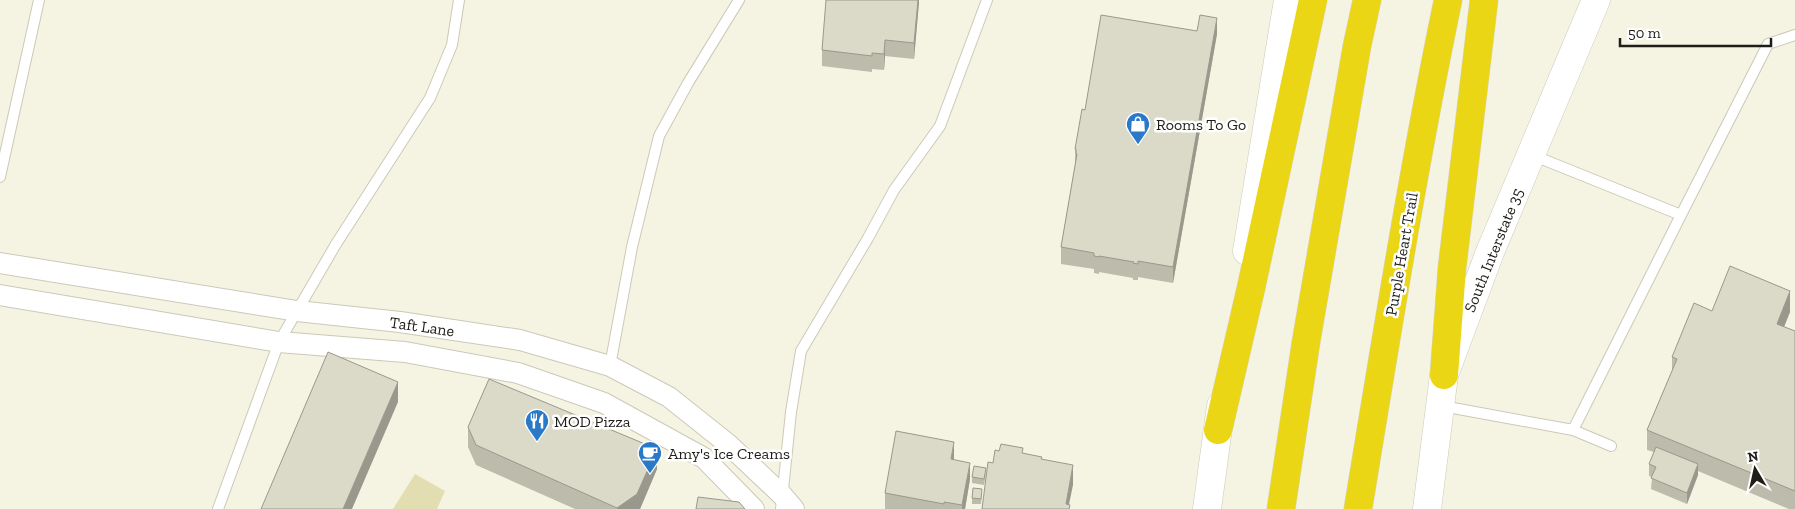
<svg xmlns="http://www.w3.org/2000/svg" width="1795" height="509" viewBox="0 0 1795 509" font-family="'Zilla Slab',serif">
	<rect width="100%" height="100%" fill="#f5f3e2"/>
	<path fill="#e3deb1" d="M415,474L445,491L437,509H393Z"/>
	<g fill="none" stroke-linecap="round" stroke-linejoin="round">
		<g stroke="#cbc9b8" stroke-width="12">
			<path id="lane" d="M1532,155L1681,215L1573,430
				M0,177L39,0
				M1681,215L1768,44L1795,35
				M610,366L632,247L659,136L688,83L739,0
				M1442,406L1573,430L1611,446
				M218,509L279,342L336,244L430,98L452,45L459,0
				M781,509L791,412L801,351L868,238L894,190L940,126L987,0"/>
		</g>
		<g stroke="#cbc9b8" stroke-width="22">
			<path id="street" d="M0,263L297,311L400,322L520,340L610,366L669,397L728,444L782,495L794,509
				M0,295L279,342L405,352L518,373L604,403L704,458L754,509"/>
		</g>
		<g stroke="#cbc9b8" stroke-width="29">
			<path id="secondary" d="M1247,251L1288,0
				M1207,509L1221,406
				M1427,509L1444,375L1490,252L1596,0"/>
		</g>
		<g stroke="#d6d6d5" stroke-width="29">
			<path id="highway" d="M1444,375L1452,268L1484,0
				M1218,430L1251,288L1313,0
				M1281,509L1306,342L1357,46L1367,0
				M1358,509C1386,339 1413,169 1448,0"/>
		</g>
		<use href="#lane" stroke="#fff" stroke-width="10"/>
		<use href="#street" stroke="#fff" stroke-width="20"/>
		<use href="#secondary" stroke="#fff" stroke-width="28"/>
		<use href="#highway" stroke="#ebd616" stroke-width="28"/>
	</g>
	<path fill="#bcbbac" d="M919,0L914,59L885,56L884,70L872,69V72L822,66V50Z
		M1197,31L1217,34L1173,283L1138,277V280H1133V278L1099,272V274L1094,273V269L1061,264V247L1075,165V149L1085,110Z
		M1712,311L1790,312L1784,327L1795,331V509H1789L1698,471V475L1687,504L1651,489L1652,477L1649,476V464L1654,452L1647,450V430L1672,371V357Z
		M468,427L657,469L640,509H575L476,465L468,447Z
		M954,458V460L970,479L965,509H885V493Z
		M986,474L984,485L972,483V477Z
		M982,494L981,504H972V498Z"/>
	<path fill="#99988c" d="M918,0H919V3L914,59V43Z
		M1217,18V34L1173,283V267Z
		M885,40V56L884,70V54Z
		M1790,291V312L1777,344V324Z
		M398,382V402L352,509H343Z
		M954,442V458L951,476V459Z
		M657,449V469L640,509H617Z
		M970,463V479L965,509H962V505Z
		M1698,464V475L1687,504V493Z
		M1073,465V485L1068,509L1066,504Z"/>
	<path fill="#dbd9c8" stroke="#99988c" d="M826,0H918L914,43L885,40L884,54L872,53V56L822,50Z
		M1101,15L1197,31L1200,15L1217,18L1173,267L1138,261V264L1133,263L1134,262L1099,256V257L1094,256V253L1061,247L1077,154L1076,153V149H1075L1082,109L1085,110Z
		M1730,266L1790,291L1777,324L1795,331V491L1647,430L1677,359L1672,357L1694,303L1712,311Z
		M328,352L398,382L343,509H261Z
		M489,379L657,449L637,494L617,508L476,445L468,427Z
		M896,431L954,442L951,459L970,463L962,505L944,502V504L885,493Z
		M1001,444L1023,448L1022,453L1042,457L1041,459L1073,465L1066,504L1070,505L1069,509H982L988,462L993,463L995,450L999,451Z
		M1656,447L1698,464L1687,493L1651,478L1656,467L1649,464Z
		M974,466L986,468L984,479L972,477Z
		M973,488L982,489L981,499L972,498Z
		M698,497L739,502L745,509H696Z"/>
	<defs>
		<g id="shop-pin" transform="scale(1.25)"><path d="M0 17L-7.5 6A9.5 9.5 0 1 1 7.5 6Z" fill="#2979c8" stroke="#fff"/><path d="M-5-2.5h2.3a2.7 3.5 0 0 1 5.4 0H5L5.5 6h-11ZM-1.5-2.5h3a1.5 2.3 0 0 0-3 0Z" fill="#fff"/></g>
		<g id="restaurant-pin" transform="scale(1.25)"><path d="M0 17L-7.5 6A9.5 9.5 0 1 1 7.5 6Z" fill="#2979c8" stroke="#fff"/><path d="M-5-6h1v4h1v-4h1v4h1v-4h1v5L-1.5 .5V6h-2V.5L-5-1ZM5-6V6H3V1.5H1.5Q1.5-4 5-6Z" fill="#fff"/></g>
		<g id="cafe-pin" transform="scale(1.25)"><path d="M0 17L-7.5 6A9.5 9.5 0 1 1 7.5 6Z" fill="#2979c8" stroke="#fff"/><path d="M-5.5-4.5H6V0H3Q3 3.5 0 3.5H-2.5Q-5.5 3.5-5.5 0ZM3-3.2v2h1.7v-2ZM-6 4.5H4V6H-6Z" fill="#fff"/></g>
	</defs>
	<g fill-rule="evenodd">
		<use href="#shop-pin" x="1138" y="124"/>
		<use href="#restaurant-pin" x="537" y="421"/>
		<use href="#cafe-pin" x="650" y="453"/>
	</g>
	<g text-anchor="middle" stroke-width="5" stroke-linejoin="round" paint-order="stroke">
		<g font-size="16" fill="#1e1d17" stroke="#fff" text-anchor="start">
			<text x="1156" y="130">Rooms To Go</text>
			<text x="554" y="427">MOD Pizza</text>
			<text x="668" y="459">Amy's Ice Creams</text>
		</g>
		<g font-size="16" fill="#1e1d17" stroke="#fff">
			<text transform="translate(1493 250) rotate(-68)" y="6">South Interstate 35</text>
			<text transform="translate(1401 254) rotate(-80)" y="6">Purple Heart Trail</text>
			<text transform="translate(422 326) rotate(8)" y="6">Taft Lane</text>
		</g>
	</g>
	<g transform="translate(1755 469) rotate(351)" stroke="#ffffff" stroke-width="4" paint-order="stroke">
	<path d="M0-4L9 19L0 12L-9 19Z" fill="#1e1d17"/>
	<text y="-8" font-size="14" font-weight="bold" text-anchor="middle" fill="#1e1d17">N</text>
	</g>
	<path d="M1620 38v8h151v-8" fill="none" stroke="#1e1d17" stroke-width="2.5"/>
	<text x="1628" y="38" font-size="15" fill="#1e1d17" stroke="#ffffff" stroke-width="4" paint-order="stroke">50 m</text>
</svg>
